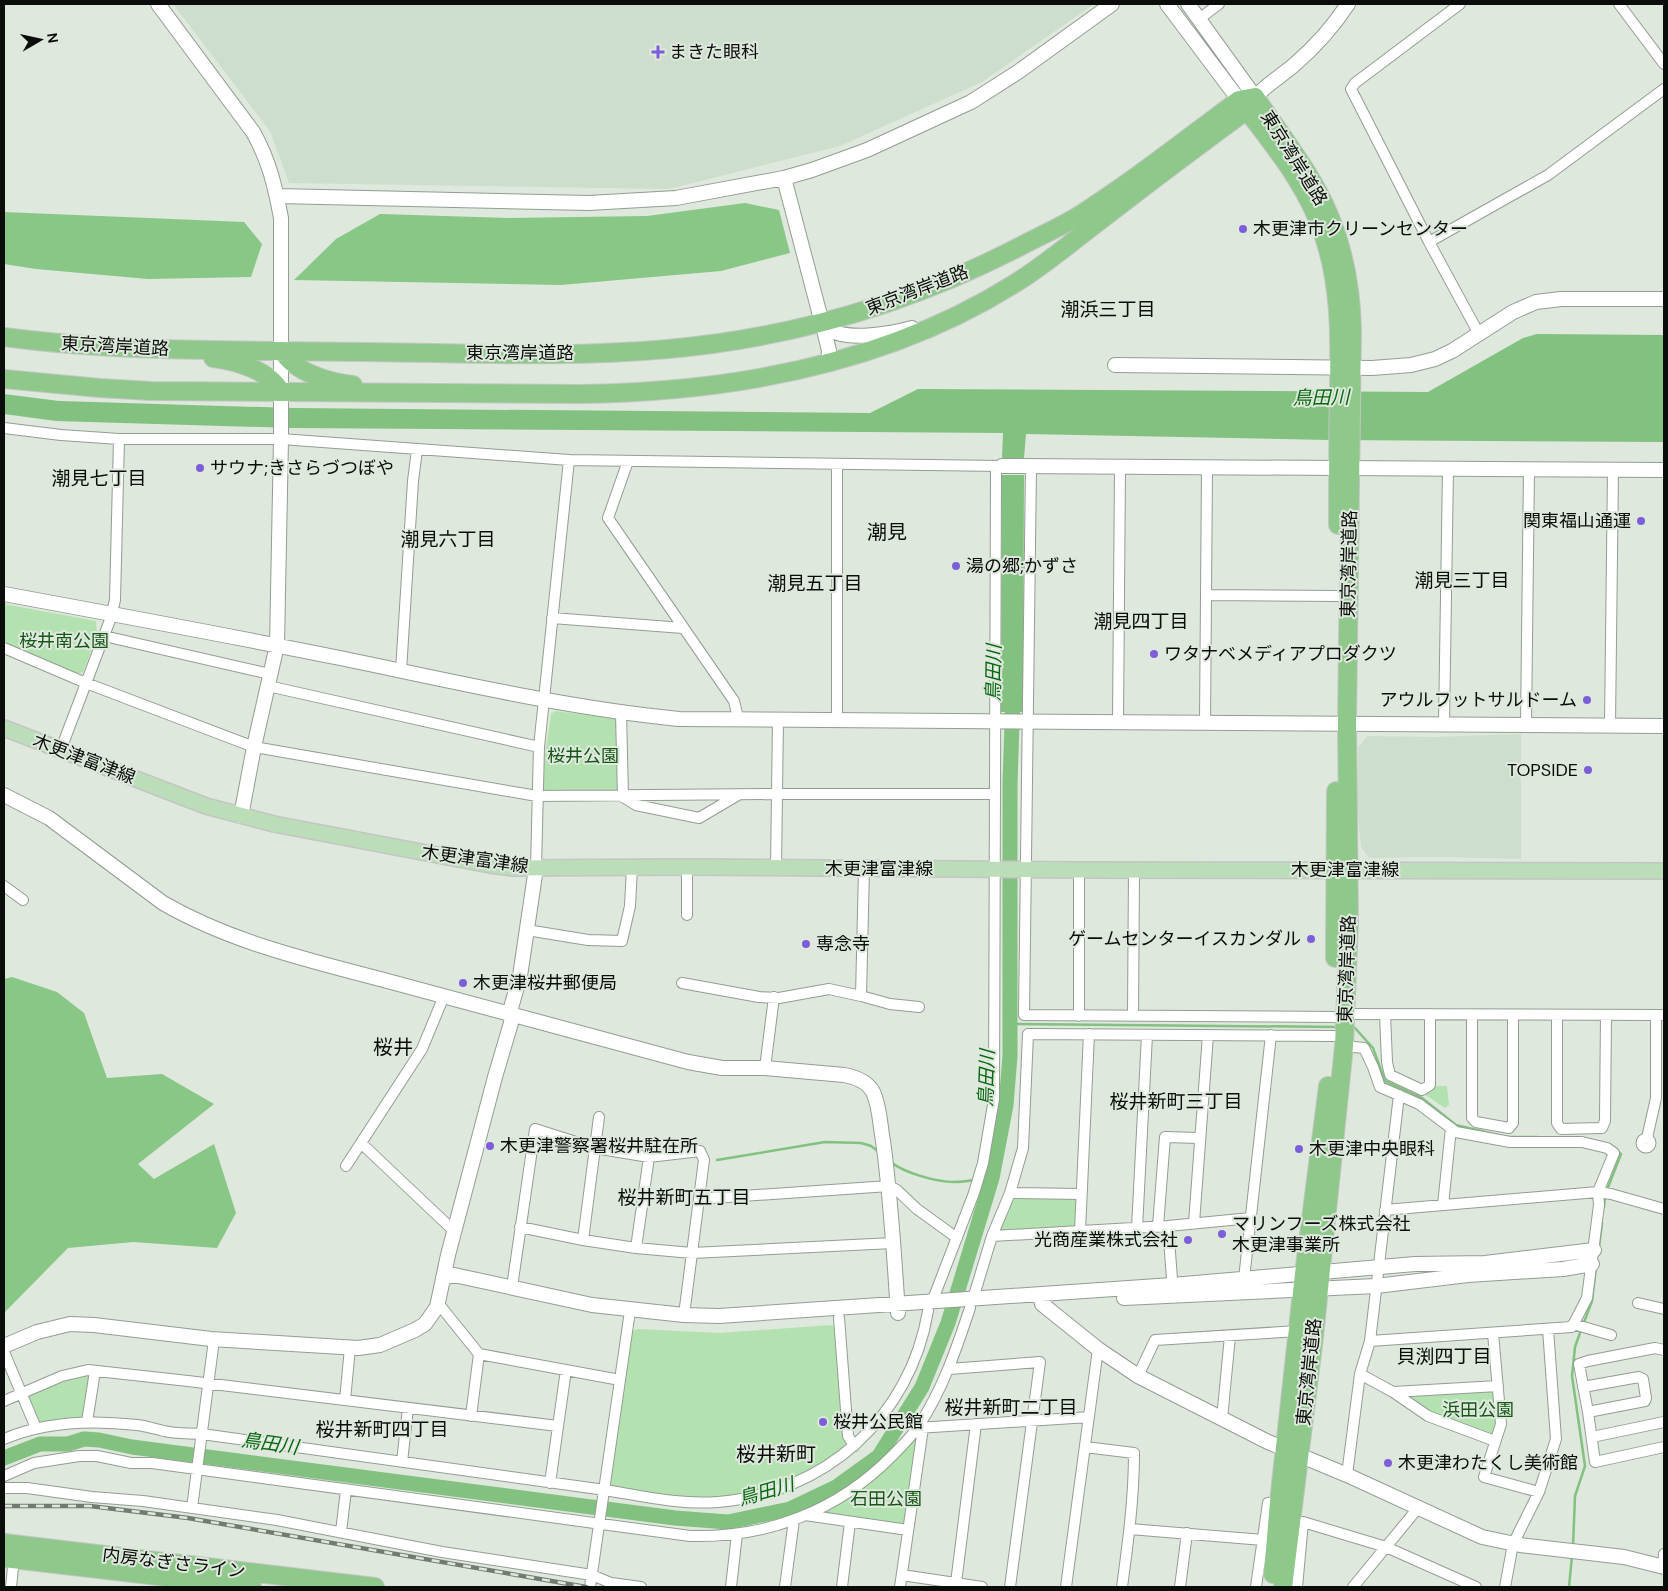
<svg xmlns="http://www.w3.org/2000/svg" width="1668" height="1591" viewBox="0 0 1668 1591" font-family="'DM Sans','Noto Sans JP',sans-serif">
	<rect width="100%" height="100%" fill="#dee8dd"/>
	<path fill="#cedecd" d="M173,4H1094L982,82L840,146L669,189L289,183L270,131Z
		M1521,734V859L1438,857L1369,858L1361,847L1357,809L1358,747L1368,736L1434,737Z"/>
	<path fill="#b3e2b0" d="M4,604L96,621L97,635L83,672L77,674L4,646Z
		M555,711L619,719L622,792H543L542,776L551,714Z
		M1434,1086H1447L1449,1105L1445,1108L1424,1094Z
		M1015,1197L1078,1199L1076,1227L1004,1232L1001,1229L1012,1199Z
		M831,1325L835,1327L846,1446L840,1453L789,1483L743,1496L691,1500L612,1487L610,1485L632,1331L638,1329L720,1333Z
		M74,1374H92L86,1417L40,1425L26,1399L33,1391Z
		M1491,1390L1494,1392L1498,1423L1494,1434L1491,1436L1428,1412L1406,1396Z
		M919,1432L905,1525L817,1515L857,1492L890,1466Z"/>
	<path fill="#88c785" d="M745,203L779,210L790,253L721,271L561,285L294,280L336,239L380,214L509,218L647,216Z
		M4,212L244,222L262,244L251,277L148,279L36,269L4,264Z
		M12,977L57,992L84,1013L107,1078L162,1074L214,1104L138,1164L154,1179L214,1144L236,1213L217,1248L133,1242L68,1248L4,1313V979Z"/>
	<path fill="#82c17f" d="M1537,334L1664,335V442L1329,440L1026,434L1024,458H1002L1003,433L294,428L56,421L4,414V394L59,401L293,408L870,413L918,389L1428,392L1523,338Z
		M1002,475H1024L1023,712H1001Z"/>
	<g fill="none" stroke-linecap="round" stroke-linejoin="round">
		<path stroke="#82c17f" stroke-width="2.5" d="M1009,1024L1339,1027
			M1352,1027L1355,1028L1373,1048L1385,1081L1422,1098L1456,1125L1502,1136
			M1507,1137H1537
			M717,1160L825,1142L861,1143L871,1146L879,1152
			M891,1162C904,1173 937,1182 954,1182C961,1182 968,1181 974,1180
			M982,1179L992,1178
			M1607,1190L1621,1154L1617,1151
			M1604,1207L1605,1196
			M1599,1247L1602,1223
			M1583,1325L1592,1301L1596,1267
			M1573,1546L1575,1496L1585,1466L1572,1376L1575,1347L1581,1330
			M1569,1587L1572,1556"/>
		<path stroke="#82c17f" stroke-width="15" d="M4,1458L40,1444H68L84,1439L99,1440L132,1447L675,1518L728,1522L790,1509L836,1487L879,1456L922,1387L948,1323L992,1178L1006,1105L1010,1056V783L1013,693"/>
		<g stroke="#939d93" stroke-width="12">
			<path id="street" d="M1460,4L1355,83L1351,89L1429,242L1479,334
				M1619,4L1664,64
				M1199,19L1219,4
				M1429,242L1548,175L1664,89
				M4,428L61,435L119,439H281L569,460L1002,466
				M628,461L608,518L734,701L738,718
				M837,464V720
				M1031,467L1024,1015L1335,1017
				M1206,595L1338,596
				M552,618L683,628
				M104,636L270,674
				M4,648L86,683L254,747L537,796L777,794H995
				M401,671L413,481L417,450
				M268,686L539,747
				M621,713L623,797L636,805L699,818L738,795
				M1118,722L1120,467
				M1205,723L1207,468
				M1444,724L1448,469
				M1526,725L1529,469
				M1610,725L1613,470
				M61,749L110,620L115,600L119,439
				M536,868L539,747L569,460
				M776,868L778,719
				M4,886L23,900
				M687,915V867
				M527,930L588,940L622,941L630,906L632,867
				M682,983L759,997L779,998L829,989L861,996L890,1004L919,1007
				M861,996L864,869
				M1345,1014L1664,1015
				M1385,1014L1387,1062L1390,1075L1422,1090L1430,1085V1014
				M1133,1015L1134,870
				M1472,1015V1118L1476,1122L1509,1128L1513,1123V1015
				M1557,1015V1123L1561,1129L1602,1128L1605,1121L1606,1015
				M1079,1016V870
				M1344,1046L1364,1048L1373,1067L1380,1087L1419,1104L1456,1132L1510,1142H1582L1607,1148L1614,1153L1598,1192L1599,1205L1587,1298L1572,1327L1370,1341
				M765,1068L774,997
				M1647,1138L1656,1098V1015
				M1641.5 1143a4.5 4.5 0 1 1 9 0a4.5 4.5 0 1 1-9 0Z
				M361,1143L454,1231
				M346,1166L422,1049L444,996
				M1010,1193L1081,1194
				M699,1199L889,1186L897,1190L917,1209L957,1238
				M1443,1205L1451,1128
				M1385,1210L1598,1192L1611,1194L1664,1209
				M1194,1223L1208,1035
				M1158,1226L1165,1137L1200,1138
				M1168,1226L1173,1292
				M520,1227L583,1240L636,1248L692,1253L893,1243
				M1137,1228L1147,1035
				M1080,1231L1089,1034
				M992,1236L1168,1226L1251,1218
				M583,1240L599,1117
				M636,1248L649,1157
				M1244,1279L1271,1035
				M512,1287L535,1129L595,1148L649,1157L700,1151L704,1160L684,1315
				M973,1299L992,1236L1010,1193L1023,1148L1028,1034L1334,1036
				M932,1302L974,1193L983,1163L994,1099L996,466
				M438,1303L479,1354L620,1380
				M1638,1303L1664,1309
				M839,1318L848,1436L854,1446
				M1573,1324L1611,1335
				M1493,1333L1501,1424L1484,1477L1539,1492
				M1664,1350L1655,1348L1588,1361L1579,1364L1588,1412L1595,1462L1664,1447
				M4,1352L36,1428
				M949,1369L1040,1362L1010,1587
				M1360,1374L1393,1392L1428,1416L1495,1441
				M1138,1376L1155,1340L1298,1331
				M1583,1387L1639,1377L1643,1379L1646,1398L1645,1401L1588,1412
				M1393,1392L1498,1386
				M345,1400L350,1348
				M4,1401L62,1376L88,1370L188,1381L558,1426
				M471,1416L479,1354
				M1222,1419L1230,1336
				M87,1422L95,1371
				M917,1428L1089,1417
				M1592,1437L1664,1422
				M4,1439C46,1421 93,1420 137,1425C146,1426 155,1429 164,1431C176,1434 190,1433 202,1434L605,1490C642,1496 680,1505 718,1502C825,1493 910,1418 928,1311
				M1085,1447L1134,1453C1134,1498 1128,1543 1122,1587
				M402,1462L408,1408
				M1347,1475L1360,1374L1370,1341L1399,1095
				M4,1476L34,1463L79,1456H97L131,1463H152L690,1536C768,1538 838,1511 893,1455C901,1447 911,1437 918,1427C943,1389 956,1350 970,1308
				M550,1483L566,1370
				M4,1488H27L92,1497L143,1501L277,1520L442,1552L592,1575L611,1583L641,1587
				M192,1508L214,1340
				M805,1515L908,1530
				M1130,1529L1263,1540
				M341,1532L346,1490
				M1663,1567L1664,1554
				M902,1575L982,1587
				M956,1583L976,1424
				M11,1587L14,1558
				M590,1587L630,1311
				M731,1587L737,1534
				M785,1587L794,1520
				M842,1587L850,1522
				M900,1587L923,1428
				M1066,1587L1098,1349
				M1180,1587L1187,1533
				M1256,1587L1268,1503L1279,1502
				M1297,1587L1303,1522L1386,1547L1476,1587
				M1353,1587L1418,1508
				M1505,1587L1513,1544L1539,1492L1556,1439L1548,1329"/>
		</g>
		<g stroke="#939d93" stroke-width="16">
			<path id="secondary" d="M158,4L253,132C269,160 275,186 281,218V439L277,645L254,747L241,816
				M1167,4L1239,100
				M1188,4L1255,97
				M1250,105C1260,88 1279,78 1294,65C1315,47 1333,27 1348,4
				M784,178L827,342L829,351L828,363
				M277,196L589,203L676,198L784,178L812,170L867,150L971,102L1018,72L1112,4
				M822,323C837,344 891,334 912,328
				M1115,365L1372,368L1411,365L1435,359L1452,351L1513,312L1536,302L1561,299H1664
				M1002,466L1664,470
				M4,594C118,615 231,636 345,659C455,682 567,708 679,719L1664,726
				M4,795L49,818L163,903C234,944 316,962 395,983C493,1009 590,1036 688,1062L722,1068H765L844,1075C855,1077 867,1081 873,1092C880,1106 880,1126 883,1141C891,1198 894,1255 898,1313
				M443,1278L454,1275L592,1305L684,1315L719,1316L1172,1285L1415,1264L1485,1263L1594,1250
				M1040,1295L1042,1304L1098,1349L1138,1376L1268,1442L1347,1475L1482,1537L1520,1545L1624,1557L1664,1567
				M1124,1298L1376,1286L1468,1275L1563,1269L1592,1264
				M4,1346L37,1332L70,1324L94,1325L211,1339L358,1348L380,1345L415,1330L425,1324L437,1307L448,1255L495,1077L511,1023V1008L520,976L536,868"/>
		</g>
		<g stroke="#c4c5c4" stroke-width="18">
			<path id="primary" d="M4,728L206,806L274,824L490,865L513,868L687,867L1079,870L1664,871"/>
		</g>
		<g stroke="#c4c5c4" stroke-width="20">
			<path id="highway" d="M1239,100C1268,138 1300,176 1318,220C1341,276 1340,334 1339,392C1338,437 1338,481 1338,525
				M4,337C125,353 246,350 368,352C468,353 569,358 668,349C790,338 908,304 1017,248C1036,238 1056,229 1075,218C1132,182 1185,140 1239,100L1255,97C1272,122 1291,147 1307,173C1337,220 1351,274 1352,330L1347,724L1349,921L1344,1046L1314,1337L1283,1587
				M282,351C296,373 328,382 353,385
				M213,358C236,361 269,370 281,392
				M4,379L100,388L151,391L580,394C730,392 885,365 1014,284C1045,265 1073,241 1102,219C1150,182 1198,146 1247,110
				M1335,958L1336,791
				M4,1543L375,1587
				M4,1558L252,1587
				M1273,1574L1279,1502L1304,1274L1328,1086"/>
		</g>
		<use href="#street" stroke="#fff" stroke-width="10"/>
		<use href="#secondary" stroke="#fff" stroke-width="14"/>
		<use href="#primary" stroke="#bbdeb9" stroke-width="15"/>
		<use href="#highway" stroke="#8ec88b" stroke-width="18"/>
		<g stroke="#737a72" stroke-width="4.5">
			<path id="rail" d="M4,1506H90L188,1518L586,1587"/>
		</g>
		<use href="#rail" stroke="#dee8dd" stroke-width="2.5" stroke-dasharray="8" stroke-linecap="butt"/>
	</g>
	<g fill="#7b5ed8" stroke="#dee8dd" stroke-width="2">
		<path d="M655.5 44.5h5v5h5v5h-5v5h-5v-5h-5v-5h5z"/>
		<circle cx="1243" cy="229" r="5"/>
		<circle cx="200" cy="468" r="5"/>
		<circle cx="1641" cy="521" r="5"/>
		<circle cx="956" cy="566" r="5"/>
		<circle cx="1154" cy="654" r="5"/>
		<circle cx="1587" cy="700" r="5"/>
		<circle cx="1588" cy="770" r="5"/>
		<circle cx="1311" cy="939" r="5"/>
		<circle cx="806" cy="944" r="5"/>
		<circle cx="463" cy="983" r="5"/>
		<circle cx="490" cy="1146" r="5"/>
		<circle cx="1299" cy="1149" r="5"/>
		<circle cx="1222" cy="1234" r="5"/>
		<circle cx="1188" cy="1240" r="5"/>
		<circle cx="823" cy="1422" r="5"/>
		<circle cx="1388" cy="1463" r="5"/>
	</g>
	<g text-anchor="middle" stroke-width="4" stroke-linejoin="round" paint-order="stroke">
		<g font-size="18" fill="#0a0d09" stroke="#dee8dd" text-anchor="start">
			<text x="669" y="58">まきた眼科</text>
			<text x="1253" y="235">木更津市クリーンセンター</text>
			<text x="210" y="474">サウナ;きさらづつぼや</text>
			<text x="1631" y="527" text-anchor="end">関東福山通運</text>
			<text x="966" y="572">湯の郷;かずさ</text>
			<text x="1164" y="660">ワタナベメディアプロダクツ</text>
			<text x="1577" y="706" text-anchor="end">アウルフットサルドーム</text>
			<text x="1578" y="776" text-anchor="end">TOPSIDE</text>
			<text x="1301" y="945" text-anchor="end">ゲームセンターイスカンダル</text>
			<text x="816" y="950">専念寺</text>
			<text x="473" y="989">木更津桜井郵便局</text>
			<text x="500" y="1152">木更津警察署桜井駐在所</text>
			<text x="1309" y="1155">木更津中央眼科</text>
			<text x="1232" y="1230">マリンフーズ株式会社<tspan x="1232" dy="21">木更津事業所</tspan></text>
			<text x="1178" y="1246" text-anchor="end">光商産業株式会社</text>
			<text x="833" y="1428">桜井公民館</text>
			<text x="1398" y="1469">木更津わたくし美術館</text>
		</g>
		<g font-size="18" fill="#0a0d09" stroke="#dee8dd">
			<text transform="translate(1294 158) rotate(58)" y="6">東京湾岸道路</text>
			<text transform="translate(917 290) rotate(-21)" y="6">東京湾岸道路</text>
			<text transform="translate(115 346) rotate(3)" y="6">東京湾岸道路</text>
			<text x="520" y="359">東京湾岸道路</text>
			<text transform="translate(1349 564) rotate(-89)" y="6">東京湾岸道路</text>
			<text transform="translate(84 759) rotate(21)" y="6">木更津富津線</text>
			<text transform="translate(475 859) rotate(8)" y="6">木更津富津線</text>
			<text x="879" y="875">木更津富津線</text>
			<text x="1345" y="876">木更津富津線</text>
			<text transform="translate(1347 969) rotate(-88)" y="6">東京湾岸道路</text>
			<text transform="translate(1309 1372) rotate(-84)" y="6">東京湾岸道路</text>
			<text transform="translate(174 1563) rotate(7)" y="6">内房なぎさライン</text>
		</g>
		<g font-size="18" fill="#165617" stroke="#dee8dd">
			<text x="64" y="647">桜井南公園</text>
			<text x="583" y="762">桜井公園</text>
			<text x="1478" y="1416">浜田公園</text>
			<text x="886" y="1505">石田公園</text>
		</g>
		<g font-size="19" fill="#0a0d09" stroke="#dee8dd">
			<text x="1108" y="316">潮浜三丁目</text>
			<text x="99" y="485">潮見七丁目</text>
			<text x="448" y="546">潮見六丁目</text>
			<text x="1462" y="587">潮見三丁目</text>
			<text x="815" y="590">潮見五丁目</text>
			<text x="1141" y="628">潮見四丁目</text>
			<text x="1176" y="1108">桜井新町三丁目</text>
			<text x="684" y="1204">桜井新町五丁目</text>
			<text x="1444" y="1363">貝渕四丁目</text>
			<text x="1011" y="1414">桜井新町二丁目</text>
			<text x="382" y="1436">桜井新町四丁目</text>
		</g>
		<g font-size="19" font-style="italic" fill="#086710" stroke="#dee8dd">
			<text transform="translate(1321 397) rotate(-1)" y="7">鳥田川</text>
			<text transform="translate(993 673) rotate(-89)" y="7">鳥田川</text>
			<text transform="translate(986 1078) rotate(-88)" y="7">鳥田川</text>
			<text transform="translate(270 1443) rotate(8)" y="7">鳥田川</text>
			<text transform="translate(766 1491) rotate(-16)" y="7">鳥田川</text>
		</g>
		<g font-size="20" fill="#0a0d09" stroke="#dee8dd">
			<text x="887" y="539">潮見</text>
			<text x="393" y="1054">桜井</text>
			<text x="776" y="1461">桜井新町</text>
		</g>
	</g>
	<rect width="1668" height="1591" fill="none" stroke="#0a0d09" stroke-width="10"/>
	<g transform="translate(40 40) rotate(81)" stroke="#dee8dd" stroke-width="4" paint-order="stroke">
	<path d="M0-4L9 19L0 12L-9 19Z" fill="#0a0d09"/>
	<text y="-8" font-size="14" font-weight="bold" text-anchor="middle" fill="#0a0d09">N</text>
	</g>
</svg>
